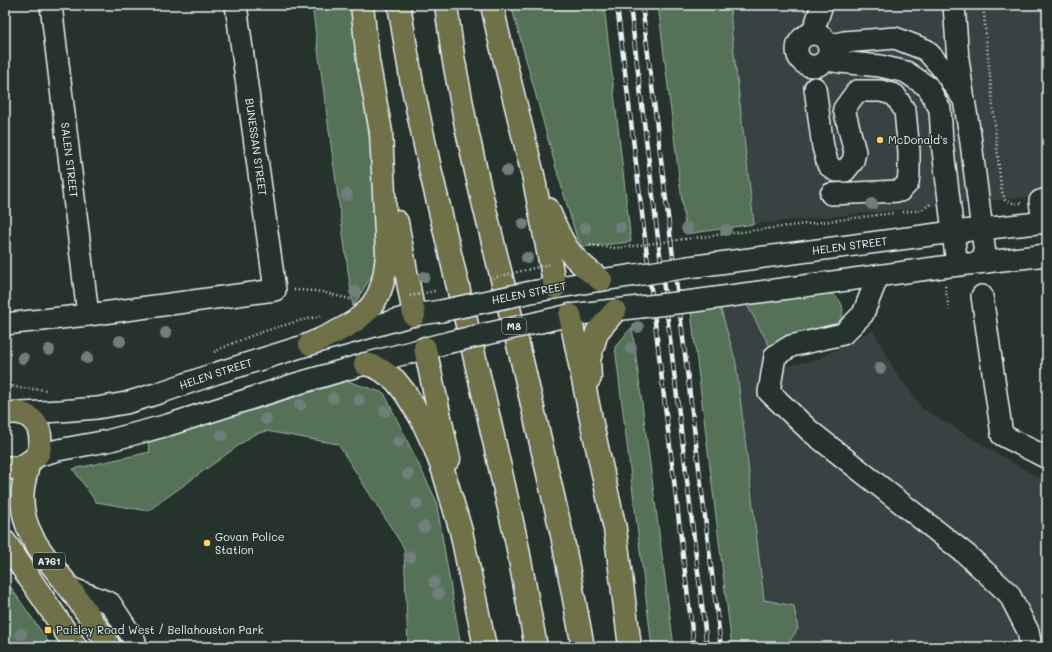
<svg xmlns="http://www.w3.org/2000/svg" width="1052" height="652" viewBox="0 0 1052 652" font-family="Mali,sans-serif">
	<rect width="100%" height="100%" fill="#26332d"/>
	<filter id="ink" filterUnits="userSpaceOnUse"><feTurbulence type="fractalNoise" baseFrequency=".025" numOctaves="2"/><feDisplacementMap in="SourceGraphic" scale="8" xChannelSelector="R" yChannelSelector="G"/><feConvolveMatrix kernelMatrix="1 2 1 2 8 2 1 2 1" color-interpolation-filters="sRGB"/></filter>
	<g filter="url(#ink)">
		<path fill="#384242" d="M730,5H1047V195L754,224L732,36Z
			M746,303L781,367L816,360L873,330L896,373L923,409L1047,483V647H785L798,629L764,600L736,363L720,306Z"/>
		<path fill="#547158" stroke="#9eb1a8" d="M312,5H351L376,187L375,270L353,307Z
			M511,5H604L631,242L582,247L576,235L556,168Z
			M658,5H730L732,36L754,224L686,234Z
			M824,291C843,296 848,311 837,326L770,347L746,303Z
			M720,306L736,363L764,600L794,606L798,629L785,647H732L691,312Z
			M632,327L674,647H652L615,347Z
			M347,381L384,393L436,500L461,647H408L404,548L338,444L266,431L253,435L148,511L96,502L73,469L150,452L148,443Z
			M5,579L52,647H5Z"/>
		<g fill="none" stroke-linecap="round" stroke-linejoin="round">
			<g stroke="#e8f1f8" stroke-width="24">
				<g id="minor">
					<path id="s1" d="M51,5L88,315"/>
					<path d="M954,5L958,59L963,94"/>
					<circle cx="813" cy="50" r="16"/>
					<path d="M811,34L816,23L822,5"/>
					<path d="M829,46L844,42L895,38L926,50L942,68L964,100L970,135L986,262"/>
					<path d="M827,60L840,62L880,66L906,72L928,87L940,109L942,142L957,265"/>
					<path d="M815,88L823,147L828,165L836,171H845L853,161L855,152L844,109L857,91H881L895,95L905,111L909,152V173L908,183L900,191L831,194"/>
					<path d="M1043,222L1040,201L1047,199"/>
					<path id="s2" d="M689,267L953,232L1047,222"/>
					<path d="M878,276L863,314L843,334L791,346L775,356L769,392L810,431L967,555L1009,594L1028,631L1031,647"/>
					<path d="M531,292L601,280L636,275"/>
					<path d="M982,296L1002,435L1047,458"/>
					<path d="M694,301L942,267L1047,255"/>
					<path d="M540,322L570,315L640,307"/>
					<path d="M5,324L88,315L275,290L236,5"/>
					<path id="s3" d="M22,413L60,411L97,408L126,403L159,393L217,373L310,344L414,315L441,311"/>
					<path d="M37,456L58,450L107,441L168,425L299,383L365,364L442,344"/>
					<path d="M68,587L110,603L135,641V647"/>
				</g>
			</g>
			<g stroke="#e8f1f8" stroke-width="25">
				<path id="major" d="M5,414C26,408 43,423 40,445C40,448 39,454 36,456C34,459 29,462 26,464C19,468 13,469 5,467
					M29,462C24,481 20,494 24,514C29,542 52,564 68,586C83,606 96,627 110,647
					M5,542L76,647"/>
			</g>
			<g stroke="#e8f1f8" stroke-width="25">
				<path id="highway" d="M399,5L412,84L431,173L486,405L517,544L536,647
					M446,5L453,56L466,126L479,185L523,365L562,535L583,647
					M492,5L498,33L533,175L555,287
					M548,209C556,227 563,247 578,261C585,268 593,274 601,280
					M397,222L414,315
					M570,315L592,424L615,529L630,647
					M310,344C339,331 372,319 382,285C385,275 386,265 387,255L381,132L368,61L362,5
					M425,348L449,459
					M365,364L373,366L381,370L395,380L406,394L421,418L434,446L443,470L461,531L485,647
					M590,378L589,360L597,332L615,311"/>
			</g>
			<path stroke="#e8f1f8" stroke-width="2.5" stroke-dasharray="1 3" stroke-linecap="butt" d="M983,5L1001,188L1005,200L1013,203H1021
				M903,212L922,210L930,204
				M685,239L894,213
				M590,245L615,248L633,246
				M945,286L949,310
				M294,290L317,291L350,299
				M214,352C248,335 284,324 321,316
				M5,384L19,388L48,390"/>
			<use href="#minor" stroke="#26332d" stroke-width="21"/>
			<use href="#major" stroke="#70704a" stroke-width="22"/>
			<use href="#highway" stroke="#70704a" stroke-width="22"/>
			<g stroke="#e8f1f8" stroke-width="4.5">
				<path id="rail" d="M617,5L694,647
					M630,5L707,647
					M642,5L721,647"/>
			</g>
			<use href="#rail" stroke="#26332d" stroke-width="3" stroke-dasharray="9" stroke-linecap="butt"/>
			<g stroke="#e8f1f8" stroke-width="24" stroke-linecap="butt">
				<path id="minor-bridge" d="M636,275L689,267
					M640,307L694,301
					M441,311L531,292
					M446,343L540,322"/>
			</g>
			<path stroke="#e8f1f8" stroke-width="2.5" stroke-dasharray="1 3" stroke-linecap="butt" d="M633,246L685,239
				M493,278L550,264
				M410,296L435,291"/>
			<use href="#minor-bridge" stroke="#26332d" stroke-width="21"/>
		</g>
		<g fill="#707f79">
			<circle cx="507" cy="171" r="6"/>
			<circle cx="347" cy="195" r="6"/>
			<circle cx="872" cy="204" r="6"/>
			<circle cx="523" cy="224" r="6"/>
			<circle cx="620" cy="227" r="6"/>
			<circle cx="585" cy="228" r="6"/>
			<circle cx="687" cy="228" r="6"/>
			<circle cx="726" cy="230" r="6"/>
			<circle cx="527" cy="258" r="6"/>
			<circle cx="424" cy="277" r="6"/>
			<circle cx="355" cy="292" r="6"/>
			<circle cx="638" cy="327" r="6"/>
			<circle cx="166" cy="333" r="6"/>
			<circle cx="120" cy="341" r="6"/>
			<circle cx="631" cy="348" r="6"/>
			<circle cx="49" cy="350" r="6"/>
			<circle cx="23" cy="358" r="6"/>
			<circle cx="87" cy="358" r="6"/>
			<circle cx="880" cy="368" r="6"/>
			<circle cx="333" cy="398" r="6"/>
			<circle cx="359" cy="400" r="6"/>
			<circle cx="300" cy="405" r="6"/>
			<circle cx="385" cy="411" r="6"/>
			<circle cx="266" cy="419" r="6"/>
			<circle cx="222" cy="435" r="6"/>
			<circle cx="398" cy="442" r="6"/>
			<circle cx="408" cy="474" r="6"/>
			<circle cx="417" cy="504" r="6"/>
			<circle cx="424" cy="527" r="6"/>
			<circle cx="410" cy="557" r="6"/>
			<circle cx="434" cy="582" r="6"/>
			<circle cx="438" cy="594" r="6"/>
			<circle cx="21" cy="634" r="6"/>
		</g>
	</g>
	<g fill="#ffd166" stroke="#26332d" stroke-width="1.5">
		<circle cx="880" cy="140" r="4"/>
		<circle cx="207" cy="543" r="4"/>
		<rect x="44" y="626" width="8" height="8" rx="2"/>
	</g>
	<g text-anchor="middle" stroke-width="3" stroke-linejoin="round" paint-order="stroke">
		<g fill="#26332d" stroke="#aeb8bb" stroke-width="1">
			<rect x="502" y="318" width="24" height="16" rx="3"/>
			<rect x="33" y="553" width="32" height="16" rx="3"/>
		</g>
		<g font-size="10" font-weight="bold" fill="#e8f1f8">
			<text x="514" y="330">M8</text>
			<text x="49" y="565">A761</text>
		</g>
		<g font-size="11" fill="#e8f1f8" stroke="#26332d" text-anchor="start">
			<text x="888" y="144">McDonald's</text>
			<text x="215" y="541">Govan Police<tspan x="215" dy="13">Station</tspan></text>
			<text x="56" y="634">Paisley Road West / Bellahouston Park</text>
		</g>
		<g font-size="11" fill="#e8f1f8" stroke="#26332d">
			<text transform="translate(256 147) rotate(82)" y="4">BUNESSAN STREET</text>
			<text dy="4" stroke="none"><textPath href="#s1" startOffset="156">SALEN STREET</textPath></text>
			<text dy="4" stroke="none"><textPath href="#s2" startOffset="162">HELEN STREET</textPath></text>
			<text transform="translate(529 293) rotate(-11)" y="4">HELEN STREET</text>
			<text dy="4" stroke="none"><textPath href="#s3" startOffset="199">HELEN STREET</textPath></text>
		</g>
	</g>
	<rect width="1052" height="652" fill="none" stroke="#26332d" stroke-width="20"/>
	<rect x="10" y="10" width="1032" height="632" fill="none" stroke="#e8f1f8" stroke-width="1.5" filter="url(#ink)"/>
</svg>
